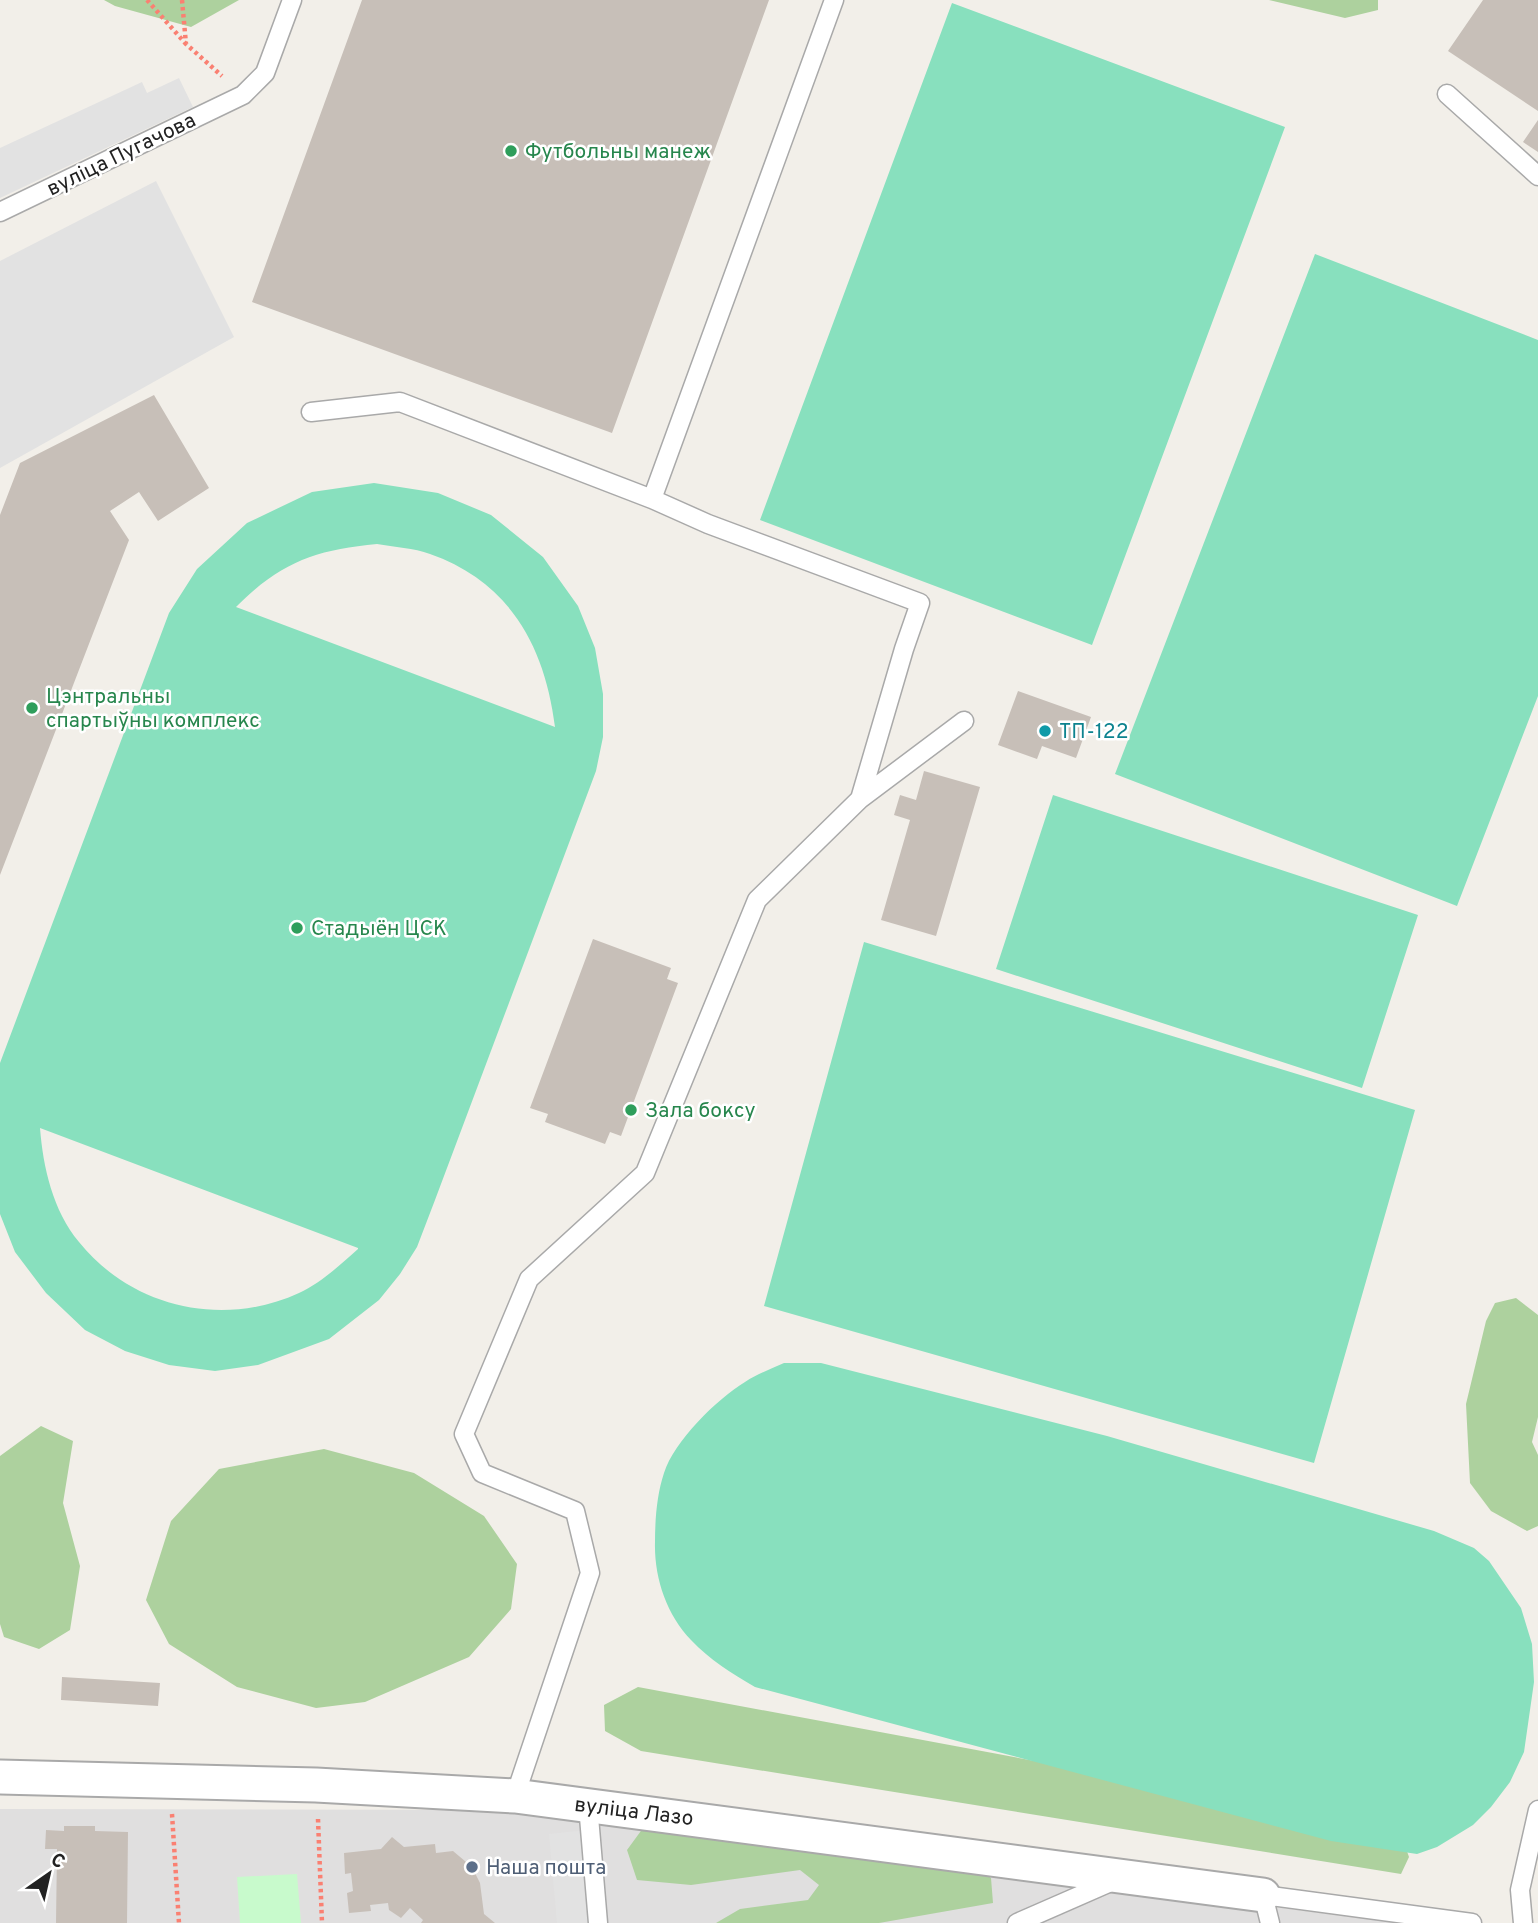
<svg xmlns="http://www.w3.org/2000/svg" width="1538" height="1923" viewBox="0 0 1538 1923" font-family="Overpass,sans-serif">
	<rect width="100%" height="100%" fill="#f2efe9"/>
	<path fill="#e0dfdf" d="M0,1809L515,1810L1400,1923H0Z"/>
	<path fill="#add19e" d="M104,0H239L191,27L115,6Z
		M1269,0H1378V10L1345,18Z
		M1516,1298L1538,1315V1417L1532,1442L1538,1455V1526L1527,1531L1491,1511L1470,1483L1466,1404L1486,1321L1495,1303Z
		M41,1426L73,1441L63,1503L80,1566L70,1630L39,1649L4,1637L0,1624V1456Z
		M324,1449L414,1473L484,1516L517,1564L511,1609L469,1657L365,1702L316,1708L237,1687L169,1644L146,1600L171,1521L219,1469Z
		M638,1687L1336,1817L1401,1834L1409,1857L1401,1874L641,1751L605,1731L604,1705Z
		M646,1824L979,1868L991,1878L993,1903L879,1923H716L740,1909L808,1900L819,1885L800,1870L691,1885L637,1880L627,1850Z"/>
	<path fill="#c8facc" d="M297,1874L301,1923H240L237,1877Z"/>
	<path fill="#88e0be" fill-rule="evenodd" d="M952,3L1285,127L1092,645L760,520Z
		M1315,254L1538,340V696L1457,906L1115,774Z
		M374,483L438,493L491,515L543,557L578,606L595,648L603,694V737L596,771L435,1200L417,1247L400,1274L379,1300L329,1339L258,1365L215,1371L169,1365L125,1351L85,1330L46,1293L15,1252L0,1214V1063L169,613L197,569L247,523L312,492ZM377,544C394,547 414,548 430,554C510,582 545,647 555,727L236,607C281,562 315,550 377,544ZM40,1128L358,1248V1249C340,1265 321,1283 299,1293C223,1328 132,1308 79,1242C53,1211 43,1167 40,1128Z
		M1053,795L1418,915L1362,1088L996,969Z
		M864,942L1415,1110L1314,1463L764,1306Z
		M784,1363H821L1107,1436L1434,1531L1474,1548L1489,1561L1521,1608L1532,1644L1534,1682L1524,1752L1510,1782L1491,1807L1473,1825L1437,1847L1417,1854L1331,1841L755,1687C731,1673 710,1660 691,1640C666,1614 654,1577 655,1542C655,1519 657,1494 664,1473C674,1441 717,1399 745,1382C757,1374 771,1369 784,1363Z"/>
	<path fill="#e2e2e2" d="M179,78L193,107L0,198V148L142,82L147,93Z
		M156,181L234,337L0,468V261Z
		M586,1830L594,1923H557L549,1834Z"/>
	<path fill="#c7bfb8" d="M362,0H769L612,433L252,302Z
		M1483,0H1538V111L1448,51Z
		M1538,120V152L1523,142Z
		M154,395L209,488L158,521L139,492L110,511L129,540L0,875V515L20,463Z
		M1018,691L1091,717L1076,758L1042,746L1037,759L998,745Z
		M924,771L980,787L936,936L881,920L910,820L894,815L900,795L916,800Z
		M593,939L671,968L667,979L678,983L621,1136L610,1132L605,1144L545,1122L548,1114L530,1108Z
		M62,1677L160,1683L158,1706L61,1700Z
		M64,1826H95V1831L128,1832L127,1923H56L57,1849H45L46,1830L64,1831Z
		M392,1837L404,1847L435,1844L436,1853L453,1851L472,1867L480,1883L484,1914L495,1923H421L423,1920L410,1908L401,1918L389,1910L388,1903L370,1905L371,1911L349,1913L347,1893L353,1891L351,1873L345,1874L344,1853L381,1849Z"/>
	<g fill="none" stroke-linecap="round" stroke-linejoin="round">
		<g stroke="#a9a9a9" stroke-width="21">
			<path id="service" d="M1447,94L1538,176
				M0,212L243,95L265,73L292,0
				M311,412L400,402L652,499L708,524L920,603L904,649L860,799
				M652,499L834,0
				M515,1796L590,1573L575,1511L482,1473L464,1434L529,1279L645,1173L757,900L860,799L964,721
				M588,1805L598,1923
				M1017,1923L1113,1881
				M1270,1923L1263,1895L1472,1923
				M1523,1923L1520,1890L1538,1810"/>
		</g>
		<g stroke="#a9a9a9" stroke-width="37">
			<path id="minor" d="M0,1777L316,1785L515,1796L1263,1895"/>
		</g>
		<path stroke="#fa8072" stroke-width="4.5" stroke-dasharray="3.5 3.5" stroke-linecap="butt" d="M147,0L186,44
			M182,0L186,44L222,76
			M172,1814L179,1923
			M318,1819L322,1923"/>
		<use href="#service" stroke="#fff" stroke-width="18"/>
		<use href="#minor" stroke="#fff" stroke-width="33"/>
	</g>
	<g fill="#2e9e5b" stroke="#fff" stroke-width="2.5">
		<circle cx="511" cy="151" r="7"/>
		<circle cx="32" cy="708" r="7"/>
		<circle cx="297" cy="928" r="7"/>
		<circle cx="631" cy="1110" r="7"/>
	</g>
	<circle fill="#0f9aa8" stroke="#fff" stroke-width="2.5" cx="1045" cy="731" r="7"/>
	<circle fill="#5c6f8a" stroke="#fff" stroke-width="2.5" cx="472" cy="1867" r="7"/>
	<g text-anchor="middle" stroke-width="5" stroke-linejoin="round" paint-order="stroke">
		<g font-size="21" fill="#27864d" stroke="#fff" text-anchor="start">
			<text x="525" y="158">Футбольны манеж</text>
			<text x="46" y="703">Цэнтральны<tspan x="46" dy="24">спартыўны комплекс</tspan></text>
			<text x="311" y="935">Стадыён ЦСК</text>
			<text x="645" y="1117">Зала боксу</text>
		</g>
		<g font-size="21" fill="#222" stroke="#fff">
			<text transform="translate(121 154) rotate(-26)" y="7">вуліца Пугачова</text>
			<text transform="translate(634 1811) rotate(7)" y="7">вуліца Лазо</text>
		</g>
		<g font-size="21" fill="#0d838f" stroke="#fff" text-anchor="start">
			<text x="1059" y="738">ТП-122</text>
		</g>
		<g font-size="21" fill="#4e5e75" stroke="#fff" text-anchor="start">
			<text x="486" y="1874">Наша пошта</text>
		</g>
	</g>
	<g transform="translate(49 1874) rotate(34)" stroke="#ffffff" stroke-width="5" paint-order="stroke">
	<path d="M0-5L12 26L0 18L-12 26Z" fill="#222222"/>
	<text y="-10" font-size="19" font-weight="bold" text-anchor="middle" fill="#222222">С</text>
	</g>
</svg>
